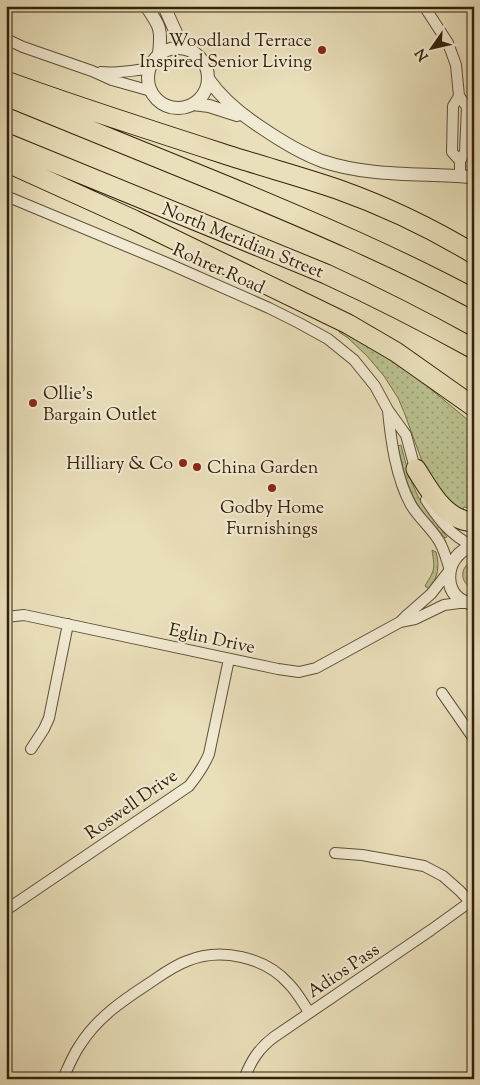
<svg xmlns="http://www.w3.org/2000/svg" width="480" height="1085" viewBox="0 0 480 1085" font-family="'Sorts Mill Goudy',serif">
	<defs>
		<pattern id="grass-dots" width="8" height="8" patternUnits="userSpaceOnUse" patternTransform="scale(1.25)"><rect width="8" height="8" fill="#b9c18e"/><path d="M2 2h.1M6 6h.1" fill="none" stroke="#979c72" stroke-width="1.8" stroke-linecap="round"/></pattern>
	</defs>
	<rect width="100%" height="100%" fill="#e9dfba"/>
	<filter id="stains"><feTurbulence type="fractalNoise" baseFrequency=".004" numOctaves="4"/><feColorMatrix values="0 0 0 0 .2 0 0 0 0 .09 0 0 0 0 .02 0 0 0 .5 -.17"/></filter>
	<radialGradient id="worn" r=".72"><stop offset=".6" stop-color="#630" stop-opacity="0"/><stop offset="1" stop-color="#630" stop-opacity=".3"/></radialGradient>
	<path fill="url(#grass-dots)" stroke="#75714c" d="M340,330L369,346L410,372L474,425V508L464,507L462,512L453,507L426,472L404,412L398,398L384,376L367,356L348,338L339,332Z
		M401,445C406,465 411,484 421,502C429,514 438,525 447,537L445,538C437,528 427,519 420,508C407,490 403,468 398,446Z
		M432,550L436,552C440,567 438,577 429,589L425,586C435,569 435,570 432,550Z
		M474,560V588C458,584 460,565 474,560Z"/>
	<g fill="none" stroke-linecap="round" stroke-linejoin="round">
		<g stroke="#5f5036" stroke-width="12">
			<path id="minor" d="M424,6L448,43L456,65L459,96L467,107L465,152L460,161V176
				M6,39L23,47L92,71L112,80L151,91
				M101,72C117,74 133,70 149,69
				M459,96L453,106L452,152L460,161
				M6,196L167,263L269,308L299,323L328,339L354,360L375,386L388,410L406,435L416,472
				M388,411C391,441 396,478 411,505C418,517 429,526 437,538C444,547 446,559 450,570
				M426,500C440,521 450,534 472,546
				M6,617L24,615L278,669L299,672L316,668L400,622L406,616L431,594L449,571
				M400,622L415,619L444,605L459,603H468
				M442,693L474,739
				M31,749L44,729L49,718L68,624
				M335,853L362,855L424,866L443,876L460,891L470,902
				M6,910L189,786C197,776 204,766 209,754L229,659
				M63,1079C68,1067 73,1055 80,1045C97,1018 122,1001 148,984C160,976 173,966 187,961C221,947 265,957 289,984C297,992 303,1003 309,1012
				M244,1079C251,1061 258,1049 274,1037L431,930L474,899"/>
		</g>
		<g stroke="#5f5036" stroke-width="14">
			<path id="tertiary" d="M146,6C160,26 162,29 159,54
				M164,6L177,35L192,50
				M148 78a30 30 0 1 1 60 0a30 30 0 1 1-60 0Z
				M209,80C223,100 242,115 262,128C281,141 301,153 322,161C369,177 421,173 469,177L474,176
				M193,104L209,106L237,115
				M474,546C439,555 443,604 474,603"/>
		</g>
		<g stroke="#31210a" stroke-width="21">
			<path id="motorway" d="M6,81C83,109 162,134 240,159C272,169 305,178 337,189C385,206 431,228 474,254
				M6,96C80,126 153,156 227,186C311,221 394,256 474,299
				M6,143L326,274C376,297 425,322 474,349
				M6,162L134,220L348,324L396,352L474,407
				M416,469C430,491 445,521 474,522"/>
		</g>
		<use href="#minor" stroke="#f1ead2" stroke-width="10"/>
		<use href="#tertiary" stroke="#f1ead2" stroke-width="12"/>
		<use href="#motorway" stroke="#e9dfba" stroke-width="19"/>
	</g>
	<g fill="#8f2418" stroke="#f1ead2" stroke-width="2">
		<circle cx="322" cy="50" r="5"/>
		<circle cx="33" cy="403" r="5"/>
		<circle cx="183" cy="463" r="5"/>
		<circle cx="197" cy="467" r="5"/>
		<circle cx="272" cy="488" r="5"/>
	</g>
	<g text-anchor="middle" stroke-width="4.5" stroke-linejoin="round" paint-order="stroke">
		<g font-size="18" fill="#31210a" stroke="#f1ead2" text-anchor="end">
			<text x="312" y="46">Woodland Terrace<tspan x="312" dy="21">Inspired Senior Living</tspan></text>
			<text x="43" y="399" text-anchor="start">Ollie's<tspan x="43" dy="21">Bargain Outlet</tspan></text>
			<text x="173" y="469">Hilliary &amp; Co</text>
			<text x="207" y="473" text-anchor="start">China Garden</text>
			<text x="272" y="513" text-anchor="middle">Godby Home<tspan x="272" dy="21">Furnishings</tspan></text>
		</g>
		<g font-size="18" fill="#31210a" stroke="#f1ead2">
			<text transform="translate(243 240) rotate(22)" y="6">North Meridian Street</text>
			<text transform="translate(219 268) rotate(24)" y="6">Rohrer Road</text>
			<text transform="translate(212 638) rotate(12)" y="6">Eglin Drive</text>
			<text transform="translate(131 804) rotate(-35)" y="6">Roswell Drive</text>
			<text transform="translate(343 970) rotate(-34)" y="6">Adios Pass</text>
		</g>
	</g>
	<rect width="480" height="1085" fill="none" stroke="#e9dfba" stroke-width="25"/>
	<rect x="8" y="8" width="465" height="1070" fill="none" stroke="#31210a" stroke-width="2.5"/>
	<rect x="12" y="12" width="455" height="1060" fill="none" stroke="#31210a"/>
	<g transform="translate(432 48) rotate(236)" stroke="#f1ead2" stroke-width="4" paint-order="stroke">
	<path d="M0-4L9 19L0 12L-9 19Z" fill="#31210a"/>
	<text y="-8" font-size="14" font-weight="bold" text-anchor="middle" fill="#31210a">N</text>
	</g>
	<rect width="100%" height="100%" filter="url(#stains)"/>
	<rect width="100%" height="100%" fill="url(#worn)"/>
</svg>
